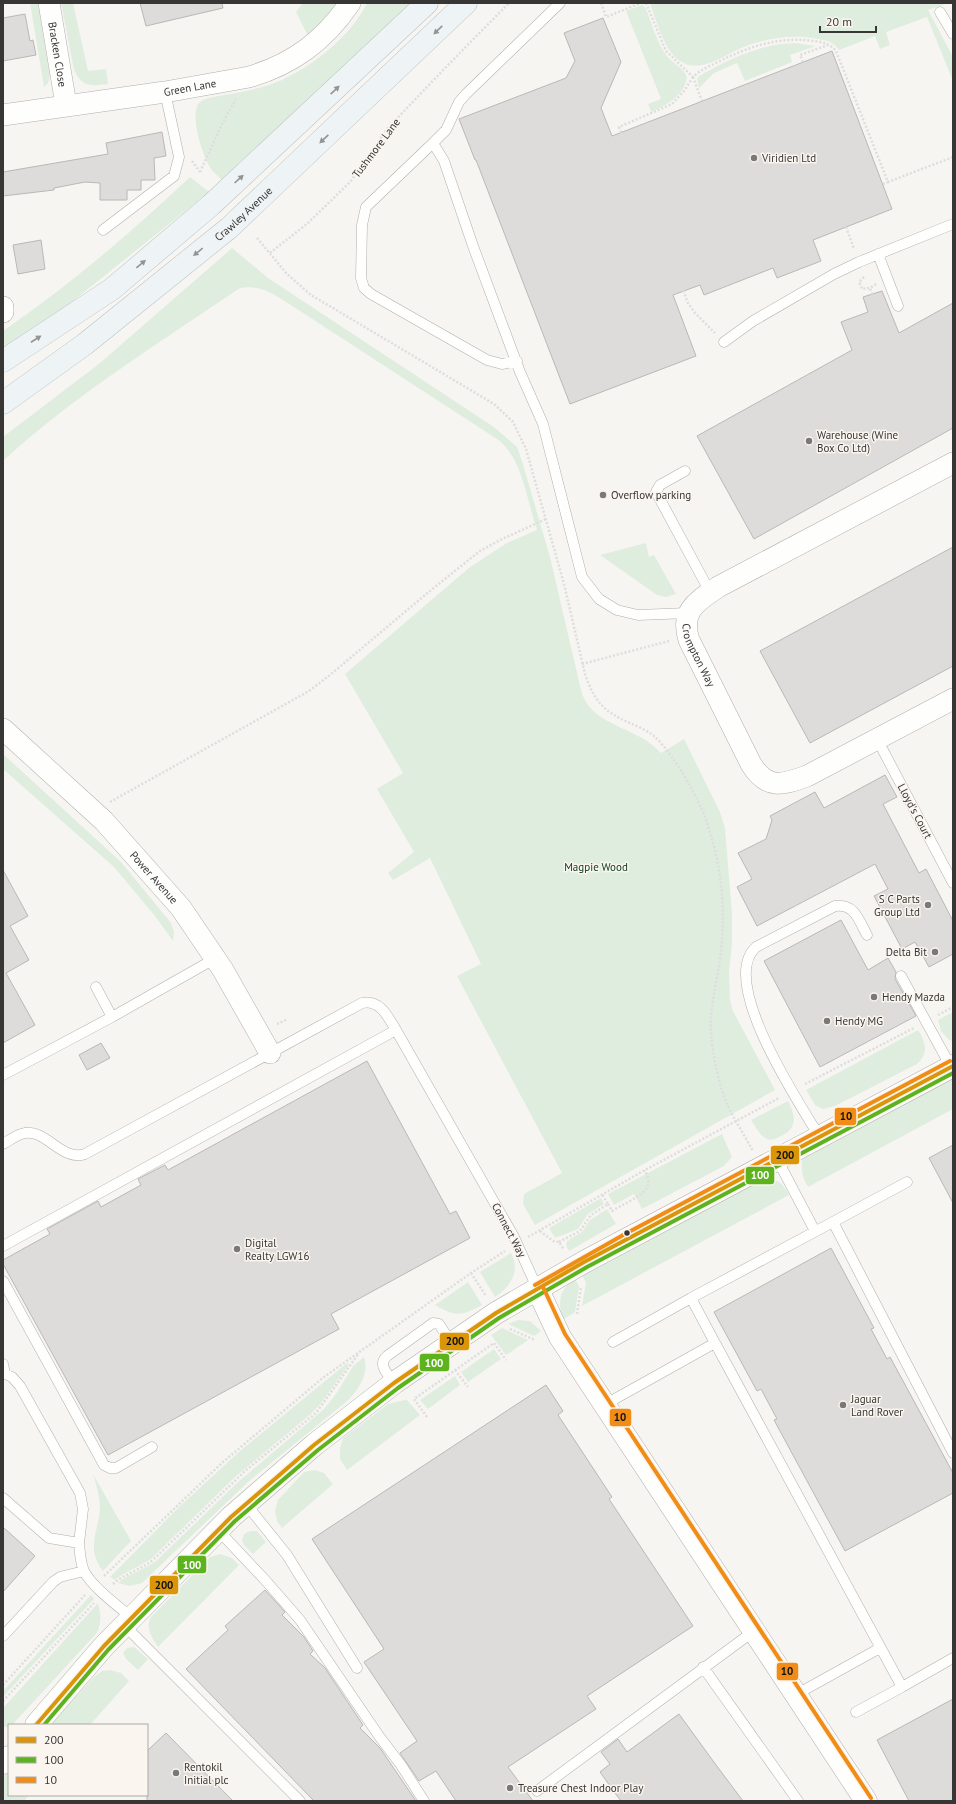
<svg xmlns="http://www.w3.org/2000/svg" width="956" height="1804" viewBox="0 0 956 1804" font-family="'PT Sans',sans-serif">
	<rect width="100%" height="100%" fill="#f7f5f2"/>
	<path fill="#dfeddf" d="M30,3H38L50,76L48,83L44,87Z
		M61,3H73L88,71L106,69L108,84C91,86 83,88 74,70Z
		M303,3H340L308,36L296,12Z
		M367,3H412L223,181C219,177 214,173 211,169C203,158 188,112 200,102C207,96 230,95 241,92C255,89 269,86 282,80C315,64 350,37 367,3Z
		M650,3H948L928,10L953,57V81L927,17L886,32L890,45L880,49L875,36L839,50C833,40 822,40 812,38C792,35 771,38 752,44C727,51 700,79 676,58C664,47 655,18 650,3Z
		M642,5L646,8C651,22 656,39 664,52C670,62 683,67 687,77C684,96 667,105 651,112L648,104L661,99L626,11Z
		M795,43L816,46L790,55L792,62L745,81L737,63L714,73L699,88L697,79L699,76C729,59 760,44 795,43Z
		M190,177L209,192L63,309L3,351V331C68,286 132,232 190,177Z
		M232,248L268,278L494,427L517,447L522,461L550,557L581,690C588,717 614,723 636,735C646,739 654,746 661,753L684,739L720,812L725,828L732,913V944L729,972L730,1001L733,1011L775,1090L535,1225L523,1204L524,1194L562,1173L457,976L481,964L430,858L393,880L388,873L414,852L377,789L403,773L345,674L470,567L507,543L537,530C526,499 524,464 500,441L283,300C268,291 257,285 240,288C159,343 75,395 3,461V437L100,363Z
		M646,543L649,557L654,555L676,594L666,597L657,595L600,555Z
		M3,754L121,862L171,923L174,932L173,941L155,916L114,867L3,769Z
		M953,1012V1041L949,1040L941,1031L938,1020Z
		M918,1030C926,1042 929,1054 917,1064L835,1106L823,1109L815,1105L806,1090Z
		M953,1075V1109L808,1187C802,1177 801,1170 802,1159L812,1149Z
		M788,1101C796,1117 798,1129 779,1137C775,1139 771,1141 767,1139C760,1136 755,1126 751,1120Z
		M722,1134L732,1157L724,1166L642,1209L634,1194L614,1205L608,1194Z
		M766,1178C778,1179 783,1184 789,1195L582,1306L586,1283L582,1275L756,1180Z
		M601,1198L604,1204L588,1214L578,1229L555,1238L549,1228Z
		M607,1209L616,1224L569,1251L566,1245L567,1241L582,1232L590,1220Z
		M511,1253C521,1272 510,1287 495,1297L480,1272Z
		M575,1279L579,1286L575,1312L564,1319C556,1305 560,1287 575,1279Z
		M468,1282L482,1305C462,1316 455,1317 435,1305Z
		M518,1320L530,1321L541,1331L534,1336L508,1324Z
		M502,1328L528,1340L506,1355L491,1335Z
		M494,1349L501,1359L468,1382L461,1372Z
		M364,1357C370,1373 358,1391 346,1402L248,1482L142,1583L130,1586L118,1583C129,1573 144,1570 156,1561L237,1483L324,1409L336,1394L353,1366Z
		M347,1363H348V1366L321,1403L311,1414L235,1477L151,1559C139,1567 126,1571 115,1580L110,1577L179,1507L240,1451Z
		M455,1376L460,1385L428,1409L420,1400Z
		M405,1400H407L420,1415L347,1470L340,1459V1448L343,1438L388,1404Z
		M315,1470L324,1473L333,1484L282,1528L277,1521L275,1511L278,1500L304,1472Z
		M93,1474L131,1541L103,1571C85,1547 99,1532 100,1507C100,1497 96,1484 93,1474Z
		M250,1531H257L266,1542L253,1554L244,1545L242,1540L244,1534Z
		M220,1554L232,1558L239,1565L158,1647C152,1638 145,1628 151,1617L210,1557Z
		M91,1595L94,1599L3,1697V1691Z
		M98,1603C101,1615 102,1624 96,1634L13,1724L7,1727H3V1708Z
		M134,1647L148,1659L138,1670L126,1659L123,1653L127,1648Z
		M110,1670L121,1673L129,1681L90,1725H50L94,1677L102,1671Z
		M9,1771V1795H29L24,1801H3V1778Z"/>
	<path fill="#dedcda" stroke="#bab8b7" d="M140,3H222L223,8L146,26Z
		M25,14L30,41L33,40L36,55L3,61V18Z
		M603,18L621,62L601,108L612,136L832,51L892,209L813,240L821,261L777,278L773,268L704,295L700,285L673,295L696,356L570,404L476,160H475L459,119L566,78L575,61L564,33Z
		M162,132L166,156L154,158L155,180H141V190H127V200H100V183L85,182L54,188V190L3,196V172L108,154L106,143Z
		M41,240L45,269L18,274L13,245Z
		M882,291L899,333L953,303V428L754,539L697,436L852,350L841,322L868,312L863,297Z
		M953,547V666L810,743L760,651Z
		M885,775L897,797L883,804L919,873L926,869L953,921V954L929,967L915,942L902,949L874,896L888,889L875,864L757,926L737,887L752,879L738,853L766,839L772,820L770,816L815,792L824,808Z
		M3,870L28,916L10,926L29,960L6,973L35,1025L3,1043Z
		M841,920L868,970L888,958L896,972L895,979L916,1016L820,1067L764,961Z
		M101,1043L110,1058L87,1070L79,1055Z
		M367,1061L450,1214L456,1211L470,1238L331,1314L339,1329L108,1455L3,1264V1260L50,1234L47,1229L98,1201L101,1207L141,1185L138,1179L165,1165L168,1170Z
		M953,1145V1203L929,1158Z
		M831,1248L874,1328L871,1329L887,1359L890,1357L953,1473V1493L845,1551L774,1420L777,1419L761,1389L757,1391L714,1312Z
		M546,1385L563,1411L558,1415L612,1497L609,1499L693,1626L587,1696L596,1709L508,1767L533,1801H456L436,1771L419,1781L400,1753L417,1741L364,1662L384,1649L312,1539Z
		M3,1527L35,1556L3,1592Z
		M265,1590L285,1612L282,1615L304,1637L313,1651L310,1654L325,1668L363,1725L360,1728L380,1748L416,1801H314L186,1669L228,1630L225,1626Z
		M953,1699V1801H909L877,1740Z
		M679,1714L716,1765L743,1801H621L615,1793L600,1772L610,1764L601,1752L618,1739L627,1752Z
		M166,1733L233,1801H147V1751Z"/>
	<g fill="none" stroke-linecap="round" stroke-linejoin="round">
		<g stroke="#b1afad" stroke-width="11">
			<path id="lane" d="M940,12L953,34
				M433,143L446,130L459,102L466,94L560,3
				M103,230L174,176L179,157L165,92
				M878,254L898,306
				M724,342L753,321L834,274L859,262L953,224
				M517,361L502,364L487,360L371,294L364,288L361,278L362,225L366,207L433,143L444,161L473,246L520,372L543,424L582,577L599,599L617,610L638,615L688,613
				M685,471L660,485L656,492L710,592
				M877,739L953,883
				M901,976L951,1067
				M96,987L112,1017
				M3,1075L112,1017L216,958
				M819,1136C798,1101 718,981 756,947L835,906C855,903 859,921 867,935
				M3,1144C10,1140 18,1134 25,1133C46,1129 62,1162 85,1154L362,1003C380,999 388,1017 396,1030
				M777,1159L815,1231
				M833,1222L907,1182
				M3,1246L396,1030L514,1237L538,1290
				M3,1281L104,1465L110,1468H116L152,1447
				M613,1342L691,1298
				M715,1343L691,1298L833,1222L953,1453
				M3,1364L5,1374L12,1377L20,1386L80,1493L83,1509L79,1543
				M394,1383C388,1374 377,1365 387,1356L433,1323L439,1324L451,1343
				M604,1405L715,1343L902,1687L953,1658
				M3,1498L49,1538L79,1543C80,1552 80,1562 84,1571C92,1587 117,1605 131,1617
				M246,1504L287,1555L357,1668
				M218,1530L266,1581L300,1620L379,1736L401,1765L424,1801
				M124,1625L300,1801
				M3,1636L53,1582L60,1577L84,1571
				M703,1667L798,1801
				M797,1694L880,1648
				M856,1712L902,1687
				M537,1791L754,1631"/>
		</g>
		<g stroke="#b1afad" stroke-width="22">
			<g id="street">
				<path id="s1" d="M49,3L66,105"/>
				<path id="s2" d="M3,115L165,92L249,77C293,64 324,41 350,3"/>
				<path d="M3,307V312"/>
				<path id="s3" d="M953,463L718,587C696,602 680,611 689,640L751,764C767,790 782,785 807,776L953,699"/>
				<path id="s4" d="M3,729L104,821L181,908L223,970L270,1053"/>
			</g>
		</g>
		<g stroke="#b1afad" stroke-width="23">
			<path id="secondary" d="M538,1290L560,1337L866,1801
				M36,1725L104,1646L231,1517L314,1445L394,1383L496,1313L584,1262L953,1066
				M3,1763L9,1757"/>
		</g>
		<g stroke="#bac2c4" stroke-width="23">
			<g id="primary">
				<path d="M3,361L112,289L211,205L427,3"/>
				<path id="s5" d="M3,403L85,344L229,228L466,3"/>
			</g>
		</g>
		<path stroke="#dedddd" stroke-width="2.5" stroke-dasharray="2 2" stroke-linecap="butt" d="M601,3L606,17L641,3
			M646,3L666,51L693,77C700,70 708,67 716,63C747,47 779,36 814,41C822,42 831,44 836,51L888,182L953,157
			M803,62L800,55L828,45
			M693,77L684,91L672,104L619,127L688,303L695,313L715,333
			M693,77L702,101
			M192,161L200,172
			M200,172L222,124L236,99
			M883,184L888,182
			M846,227L854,249
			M257,238L287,274L311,295L494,404L513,422L526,449L564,584L585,674C594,701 604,712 630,723C639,727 649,731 656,738C674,755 698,797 706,820C721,862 726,907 721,951C718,979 709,1007 711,1035C713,1056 719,1086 728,1106C735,1121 745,1136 753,1151
			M270,253L308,223L351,181L387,129L447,66L509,3
			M864,277L859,282L862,289L870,288
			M876,284L870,288L880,315
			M582,664L669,641
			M110,802L309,691L330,675L431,590L480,551L500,540L546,519
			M938,1015L953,1007
			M277,1024L288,1019
			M805,1084L914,1028
			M608,1204L612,1211C620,1206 642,1196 647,1188C650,1183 647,1175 645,1170
			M540,1231L553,1241L559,1242L564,1250
			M528,1237L645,1170L779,1098
			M559,1242L580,1231L591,1215L608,1204L602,1194
			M471,1273L486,1296
			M577,1314L581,1287
			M510,1329L535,1340
			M455,1370L468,1387
			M427,1417L414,1399L494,1343L506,1360
			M104,1576L223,1462L324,1377L471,1273L505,1251
			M113,1584C127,1572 141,1570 154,1559L245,1471L316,1413L359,1353
			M3,1685L85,1595
			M3,1701L94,1603"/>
		<use href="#lane" stroke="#fefefd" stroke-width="10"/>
		<use href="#street" stroke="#fefefd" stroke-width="21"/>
		<use href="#secondary" stroke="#fefefd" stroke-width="22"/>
		<use href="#primary" stroke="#eef3f5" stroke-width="22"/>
		<g stroke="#faf5ef" stroke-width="7">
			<path id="bus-1" d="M36,1725L104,1646L231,1517L314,1445L394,1383L496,1313L584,1262L953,1066"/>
		</g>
		<g stroke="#faf5ef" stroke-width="7">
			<path id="bus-2" d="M44,1725L108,1650L235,1521L318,1450L398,1388L499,1318L587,1267L953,1073"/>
		</g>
		<g stroke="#faf5ef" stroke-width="7">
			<path id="bus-3" d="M535,1285L625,1234L950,1061
				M543,1287L565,1334L871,1798"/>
		</g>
		<use href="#bus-1" stroke="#da9508" stroke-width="4"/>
		<use href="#bus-2" stroke="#5cb31e" stroke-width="4"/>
		<use href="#bus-3" stroke="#f18d16" stroke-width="4"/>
	</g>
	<defs><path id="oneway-solid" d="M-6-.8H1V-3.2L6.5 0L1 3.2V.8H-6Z"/></defs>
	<g fill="#939494">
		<use href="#oneway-solid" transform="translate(438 30) rotate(136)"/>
		<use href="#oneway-solid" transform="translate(335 90) rotate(-43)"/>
		<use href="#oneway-solid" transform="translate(324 139) rotate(137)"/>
		<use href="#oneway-solid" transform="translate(239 179) rotate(-42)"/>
		<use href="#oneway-solid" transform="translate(198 252) rotate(141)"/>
		<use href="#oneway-solid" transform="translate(141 264) rotate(-40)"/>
		<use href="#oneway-solid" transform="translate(36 339) rotate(-33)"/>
	</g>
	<g fill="#7b7976" stroke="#faf5ef" stroke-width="1.5">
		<circle cx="754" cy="158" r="4"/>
		<circle cx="809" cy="441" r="4"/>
		<circle cx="603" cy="495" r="4"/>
		<circle cx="928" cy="905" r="4"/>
		<circle cx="935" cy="952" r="4"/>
		<circle cx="874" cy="997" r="4"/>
		<circle cx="827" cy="1021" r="4"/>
		<circle cx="237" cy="1249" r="4"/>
		<circle cx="843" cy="1405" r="4"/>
		<circle cx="176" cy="1773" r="4"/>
		<circle cx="510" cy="1788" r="4"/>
	</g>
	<circle fill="#383634" stroke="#faf5ef" stroke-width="1.5" cx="627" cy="1233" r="3.5"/>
	<g text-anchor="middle" stroke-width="3" stroke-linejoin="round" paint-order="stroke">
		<g font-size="11" fill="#383634" stroke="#faf5ef">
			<text dy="4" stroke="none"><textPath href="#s1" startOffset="52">Bracken Close</textPath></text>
			<text dy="4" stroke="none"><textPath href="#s2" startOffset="189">Green Lane</textPath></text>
			<text transform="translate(376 148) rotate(-53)" y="4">Tushmore Lane</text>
			<text dy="4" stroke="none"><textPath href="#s5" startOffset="306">Crawley Avenue</textPath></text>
			<text dy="4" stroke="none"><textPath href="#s3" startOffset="350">Crompton Way</textPath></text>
			<text transform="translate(915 811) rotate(62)" y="4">Lloyd's Court</text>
			<text dy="4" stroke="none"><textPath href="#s4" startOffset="212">Power Avenue</textPath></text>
			<text transform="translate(509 1230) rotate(62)" y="4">Connect Way</text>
		</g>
		<g font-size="11" fill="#383634" stroke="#faf5ef" text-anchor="start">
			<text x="762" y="162">Viridien Ltd</text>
			<text x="817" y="439">Warehouse (Wine<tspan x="817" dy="13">Box Co Ltd)</tspan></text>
			<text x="611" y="499">Overflow parking</text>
			<text x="920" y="903" text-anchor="end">S C Parts<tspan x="920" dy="13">Group Ltd</tspan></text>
			<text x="927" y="956" text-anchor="end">Delta Bit</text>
			<text x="882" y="1001">Hendy Mazda</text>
			<text x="835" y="1025">Hendy MG</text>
			<text x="245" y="1247">Digital<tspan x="245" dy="13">Realty LGW16</tspan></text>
			<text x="851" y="1403">Jaguar<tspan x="851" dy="13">Land Rover</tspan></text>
			<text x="184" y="1771">Rentokil<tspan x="184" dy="13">Initial plc</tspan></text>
			<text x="518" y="1792">Treasure Chest Indoor Play</text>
		</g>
		<g font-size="11" fill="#0f421f" stroke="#faf5ef">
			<text x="596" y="871">Magpie Wood</text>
		</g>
	</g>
	<g stroke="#faf5ef" stroke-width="1.5">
		<rect x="834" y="1107" width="23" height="19" rx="4" fill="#f18d16"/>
		<rect x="770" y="1145" width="30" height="20" rx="4" fill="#da9508"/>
		<rect x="745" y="1166" width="30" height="19" rx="4" fill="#5cb31e"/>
		<rect x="439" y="1332" width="31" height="19" rx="4" fill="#da9508"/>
		<rect x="419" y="1353" width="31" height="19" rx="4" fill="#5cb31e"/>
		<rect x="609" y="1408" width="23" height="19" rx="4" fill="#f18d16"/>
		<rect x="177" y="1555" width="30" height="19" rx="4" fill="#5cb31e"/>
		<rect x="149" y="1575" width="30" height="20" rx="4" fill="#da9508"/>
		<rect x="776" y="1662" width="23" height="19" rx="4" fill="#f18d16"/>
	</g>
	<g font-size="11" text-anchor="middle" font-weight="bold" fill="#fff">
		<text x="760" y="1179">100</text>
		<text x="434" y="1367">100</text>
		<text x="192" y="1569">100</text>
	</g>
	<g font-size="11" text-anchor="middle" font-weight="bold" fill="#111">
		<text x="846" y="1120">10</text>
		<text x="785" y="1159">200</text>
		<text x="455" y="1345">200</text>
		<text x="620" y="1421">10</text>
		<text x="164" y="1589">200</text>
		<text x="787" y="1675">10</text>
	</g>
	<rect width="956" height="1804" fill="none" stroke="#383634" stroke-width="8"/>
	<rect x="8" y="1724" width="140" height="72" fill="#faf5ef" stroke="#aca9a4"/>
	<rect x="16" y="1737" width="20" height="6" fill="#da9508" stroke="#aca9a4"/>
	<text x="44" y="1744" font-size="12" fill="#383634">200</text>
	<rect x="16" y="1757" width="20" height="6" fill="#5cb31e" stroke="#aca9a4"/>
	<text x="44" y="1764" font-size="12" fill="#383634">100</text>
	<rect x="16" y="1777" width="20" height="6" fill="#f18d16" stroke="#aca9a4"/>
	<text x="44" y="1784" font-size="12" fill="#383634">10</text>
	<path d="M820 26v6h56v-6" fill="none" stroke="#383634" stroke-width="2"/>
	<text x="826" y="26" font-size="12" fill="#383634" stroke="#faf5ef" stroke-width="3" paint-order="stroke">20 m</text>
</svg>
